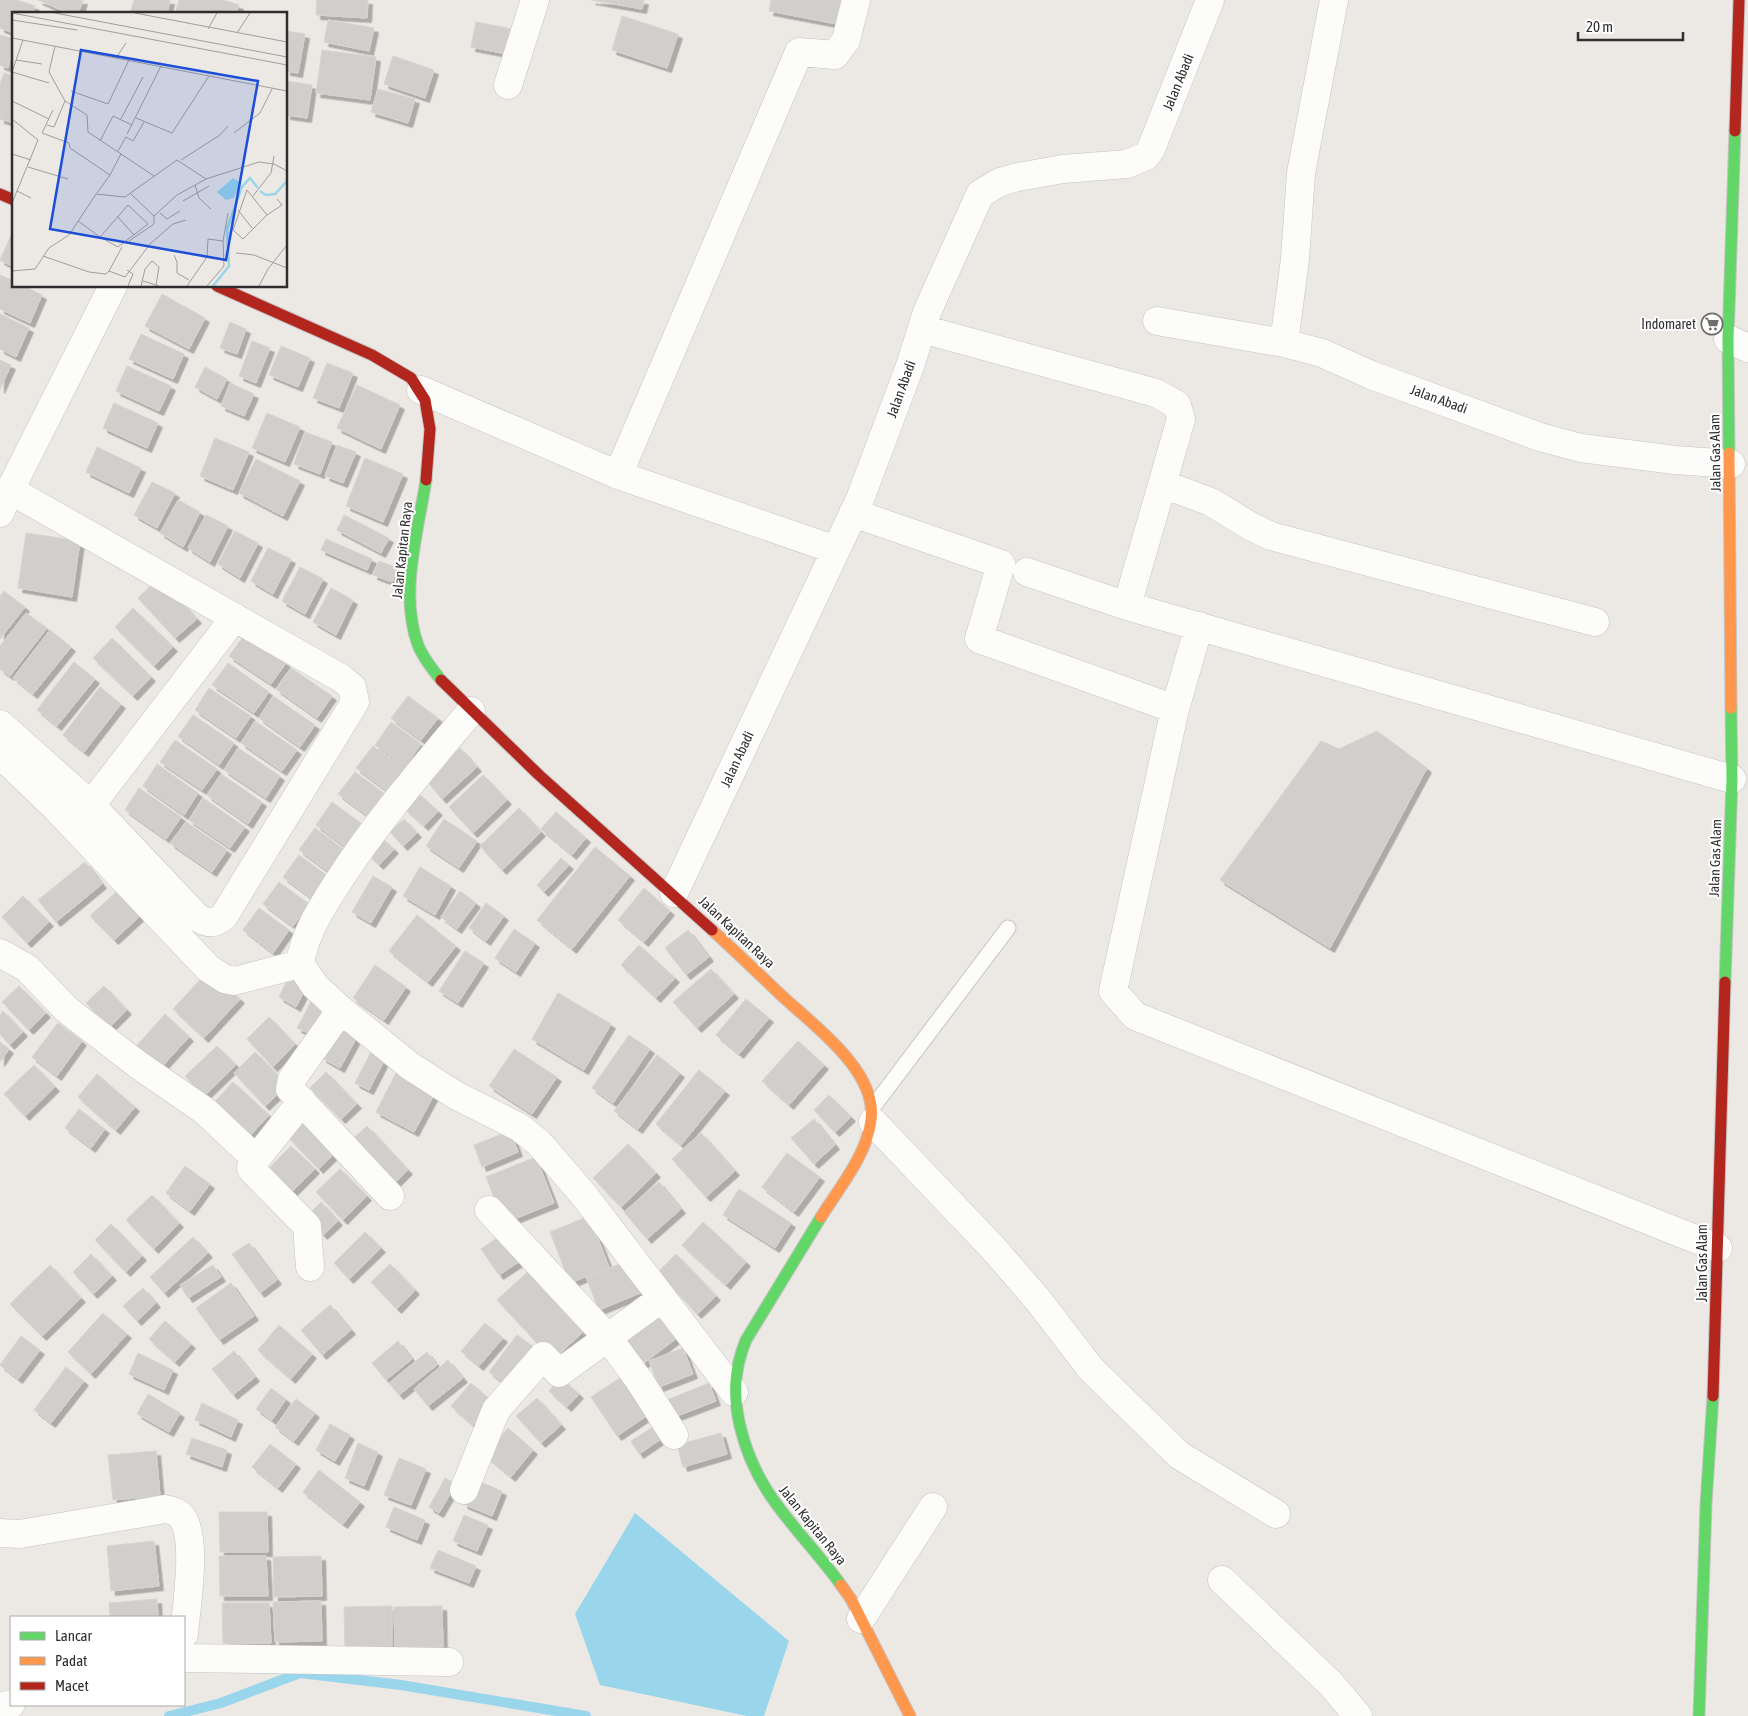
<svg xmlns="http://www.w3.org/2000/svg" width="1748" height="1716" viewBox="0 0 1748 1716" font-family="'Asap Condensed',sans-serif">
	<defs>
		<filter id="shadow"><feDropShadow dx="4.5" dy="4.5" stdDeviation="0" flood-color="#0004"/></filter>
	</defs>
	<rect width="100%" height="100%" fill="#ece8e4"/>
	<path fill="#99d6ec" d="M635,1513L789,1641L764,1716H747L600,1685L575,1614Z"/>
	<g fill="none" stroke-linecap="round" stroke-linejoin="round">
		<path stroke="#99d6ec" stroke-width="10" d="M169,1716L221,1703L300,1673L401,1685L586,1716"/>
	</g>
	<path fill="#d1cecb" stroke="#d7d4d0" filter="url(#shadow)" d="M0,0H17L35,6L33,14H14V33L0,28Z
		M38,0H83L78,14H70Z
		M134,0H170L167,14H130Z
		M179,0H223L239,5L236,14H175Z
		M317,0H368L367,18L316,15Z
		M591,0H644L642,9Z
		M771,0H841L837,24L769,11Z
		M622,16L678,34L667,68L612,50Z
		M328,20L374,28L369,51L324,42Z
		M476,22L517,30L512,55L471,47Z
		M286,31L305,34L298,73L286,71Z
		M0,35L14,39L8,68L0,65Z
		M322,50L376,57L370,100L316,93Z
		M393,56L434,70L425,98L384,84Z
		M4,73L14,76V123L0,119V84Z
		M286,81L312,85L307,118L286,115Z
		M378,89L415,99L408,123L371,112Z
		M13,231L14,232V267L0,260Z
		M0,275L14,281V286H24L42,295L30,323L0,309Z
		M162,294L205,318L189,349L145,326Z
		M0,314L29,328L16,357L0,349Z
		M230,322L246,329L237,354L220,348Z
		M141,334L184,354L173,379L129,359Z
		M252,341L270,348L256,383L239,376Z
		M281,346L310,358L298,387L269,375Z
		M0,360L11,365L0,389Z
		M327,363L353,373L339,408L313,398Z
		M127,366L171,386L159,411L116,391Z
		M205,367L227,379L217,399L195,387Z
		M230,383L254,394L244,416L221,406Z
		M357,385L400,405L381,449L337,428Z
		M114,403L158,423L147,448L103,428Z
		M267,413L300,427L285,462L252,448Z
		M305,432L332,442L320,474L294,464Z
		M215,438L249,452L233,490L200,476Z
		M337,445L356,452L343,483L325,476Z
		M97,447L141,468L129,493L86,472Z
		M365,458L403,474L383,522L346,506Z
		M256,459L300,481L283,516L239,493Z
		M152,482L175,493L157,528L134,515Z
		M178,500L200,512L183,547L160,533Z
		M206,515L228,526L210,562L188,548Z
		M344,515L389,538L381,553L337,530Z
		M235,531L258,543L240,578L218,564Z
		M26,533L80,541L72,597L18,588Z
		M326,539L372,559L367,570L321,550Z
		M268,548L291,559L273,594L251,581Z
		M379,561L397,568L392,582L373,575Z
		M300,567L323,579L305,614L282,601Z
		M159,578L197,619L175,638L138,598Z
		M331,588L353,600L336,635L313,622Z
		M4,591L25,607L0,639V596Z
		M133,608L173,647L154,666L115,627Z
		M26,613L47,628L10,676L0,669V646Z
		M50,630L71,647L33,694L13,678Z
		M245,634L286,663L271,684L229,656Z
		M112,638L151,677L133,696L93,658Z
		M74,662L95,679L57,726L37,710Z
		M228,663L269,692L254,713L212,685Z
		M291,668L332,696L317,718L276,689Z
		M100,687L121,704L84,752L63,735Z
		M209,688L251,716L236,738L195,710Z
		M273,696L315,725L300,747L259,718Z
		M408,696L438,718L421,740L391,718Z
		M193,715L234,743L219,765L178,736Z
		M255,721L297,750L282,771L241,743Z
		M391,722L421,744L405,767L375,745Z
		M1377,731L1427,768L1330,948L1220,880L1321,741L1339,749Z
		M175,740L217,769L202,790L160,762Z
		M373,746L403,768L386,790L356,768Z
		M238,748L280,776L266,798L224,770Z
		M460,748L477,767L442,799L426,780Z
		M157,764L198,793L184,815L143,786Z
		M355,772L385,794L368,816L338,794Z
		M221,774L262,802L248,824L207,795Z
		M483,775L507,800L473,833L449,807Z
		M139,788L181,817L166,839L125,810Z
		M418,793L438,811L424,826L404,808Z
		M203,798L245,827L230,848L189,820Z
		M332,802L362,824L346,847L316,825Z
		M519,808L541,832L502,870L480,846Z
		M556,812L586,838L572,855L541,829Z
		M404,819L417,833L403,846L390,832Z
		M444,819L477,841L459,868L426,846Z
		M186,822L227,850L212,872L170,843Z
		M315,828L345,850L329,872L299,850Z
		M382,838L394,849L379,865L367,853Z
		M595,847L630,876L572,949L537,920Z
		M299,855L329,877L313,899L283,877Z
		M561,858L569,865L544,892L537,885Z
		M85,862L102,884L56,922L38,900Z
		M420,867L451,886L435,915L403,896Z
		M373,876L392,887L371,923L352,912Z
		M279,882L309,904L293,926L263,904Z
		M644,888L670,911L644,942L618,920Z
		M117,891L140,916L114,940L90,916Z
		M460,891L476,903L457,929L441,917Z
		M23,896L49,922L27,943L2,917Z
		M486,903L504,916L486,941L469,928Z
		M259,908L289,930L273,953L243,930Z
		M417,915L456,946L428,982L389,951Z
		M514,929L535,943L516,972L495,958Z
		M688,930L709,957L686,975L665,948Z
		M639,945L675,978L656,998L621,965Z
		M465,951L484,963L458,1003L439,991Z
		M375,965L406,987L384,1020L353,998Z
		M711,969L734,994L697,1028L673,1002Z
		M208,971L240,999L204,1038L173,1009Z
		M290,974L308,984L296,1007L279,997Z
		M19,986L46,1013L29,1030L2,1002Z
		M104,986L127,1010L109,1028L86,1003Z
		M558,993L611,1024L584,1070L532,1039Z
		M313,998L325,1005L310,1034L297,1028Z
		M746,999L769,1018L739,1054L716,1035Z
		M3,1011L23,1032L10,1045L0,1034V1015Z
		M165,1014L189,1037L157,1072L133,1050Z
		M269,1017L295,1044L273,1067L247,1039Z
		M58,1023L82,1041L57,1076L32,1057Z
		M340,1023L359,1033L340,1068L322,1058Z
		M629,1035L650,1049L613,1103L592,1088Z
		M798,1041L824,1065L789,1105L762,1081Z
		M0,1042L9,1049L0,1062Z
		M217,1046L236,1065L204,1096L185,1076Z
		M514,1049L557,1077L532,1114L489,1086Z
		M372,1050L386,1057L369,1090L355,1083Z
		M255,1052L287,1085L265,1106L234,1073Z
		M657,1055L680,1073L638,1129L614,1111Z
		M34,1065L55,1087L25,1116L4,1094Z
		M699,1070L725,1091L681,1145L656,1124Z
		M397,1071L436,1091L414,1132L376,1112Z
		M326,1072L357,1104L341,1119L310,1088Z
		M97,1074L135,1107L116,1130L78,1097Z
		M233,1082L269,1115L243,1143L208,1109Z
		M829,1095L851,1117L835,1132L814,1110Z
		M79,1109L105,1129L91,1148L65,1128Z
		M814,1119L835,1145L814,1164L791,1138Z
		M303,1120L335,1153L319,1169L287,1136Z
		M367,1126L408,1170L396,1182L354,1138Z
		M510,1131L518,1152L482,1167L474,1145Z
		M701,1133L735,1171L706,1197L672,1159Z
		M628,1144L656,1173L621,1207L593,1178Z
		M291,1146L315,1169L291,1193L268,1169Z
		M787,1153L820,1177L794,1212L762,1187Z
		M536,1157L554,1203L504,1223L486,1177Z
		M185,1166L210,1184L190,1211L166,1193Z
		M340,1169L367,1196L343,1220L316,1192Z
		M659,1182L681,1209L647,1239L624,1212Z
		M739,1189L791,1223L775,1248L723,1215Z
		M152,1195L179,1223L154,1249L126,1220Z
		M321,1202L338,1221L323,1235L306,1217Z
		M589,1216L609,1267L570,1283L550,1232Z
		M703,1222L746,1262L726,1285L682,1245Z
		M111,1224L142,1256L126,1272L95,1240Z
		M365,1232L381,1248L349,1279L334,1263Z
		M503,1234L520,1261L499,1275L481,1249Z
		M193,1237L208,1253L164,1293L150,1277Z
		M249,1243L277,1280L260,1293L232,1254Z
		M91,1254L112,1276L93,1294L73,1272Z
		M676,1254L716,1296L697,1314L658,1272Z
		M628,1261L640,1293L599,1310L586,1277Z
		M390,1264L415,1290L397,1309L371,1282Z
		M50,1265L81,1298L42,1336L10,1304Z
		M213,1265L221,1277L188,1298L180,1285Z
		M533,1267L588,1327L553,1360L497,1300Z
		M231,1283L254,1316L219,1340L196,1308Z
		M143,1288L156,1303L137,1321L123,1306Z
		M330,1305L351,1330L322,1355L301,1330Z
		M655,1307L677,1338L640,1366L617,1335Z
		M103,1313L127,1334L91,1374L68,1352Z
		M165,1321L191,1344L175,1362L149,1339Z
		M485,1323L503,1338L479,1366L461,1351Z
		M279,1325L312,1354L291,1379L258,1350Z
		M517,1335L534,1347L506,1384L489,1372Z
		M21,1336L40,1350L18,1379L0,1365Z
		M398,1341L412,1359L386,1380L372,1363Z
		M683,1348L693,1374L659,1387L649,1361Z
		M234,1351L255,1377L233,1395L212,1369Z
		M427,1352L437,1365L399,1395L389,1383Z
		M138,1353L173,1370L164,1390L129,1374Z
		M448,1360L463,1378L428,1406L414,1389Z
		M66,1367L84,1381L51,1423L34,1410Z
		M626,1374L651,1413L617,1436L591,1397Z
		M560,1377L579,1394L567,1407L549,1391Z
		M471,1383L494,1403L473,1425L451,1406Z
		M709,1383L716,1401L674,1417L667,1400Z
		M271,1388L286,1399L272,1420L256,1409Z
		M148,1394L180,1413L169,1432L137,1414Z
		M537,1398L561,1425L541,1443L516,1416Z
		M296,1399L315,1413L294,1441L275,1427Z
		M202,1403L238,1420L231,1437L195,1420Z
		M330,1424L350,1435L335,1461L316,1450Z
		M656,1425L664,1437L639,1454L631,1441Z
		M508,1428L533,1450L511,1477L485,1455Z
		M721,1433L727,1454L683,1467L677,1445Z
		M192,1438L227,1450L222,1467L186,1454Z
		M358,1443L378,1452L364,1486L345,1478Z
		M270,1444L296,1464L278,1488L252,1467Z
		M156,1451L160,1496L113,1500L108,1455Z
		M399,1458L426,1469L411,1505L384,1495Z
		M319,1470L360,1502L343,1524L303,1492Z
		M445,1478L456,1484L439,1513L429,1507Z
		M473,1479L502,1491L492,1516L463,1504Z
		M394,1507L425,1520L417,1540L386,1527Z
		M219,1512H267L268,1552H220Z
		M464,1515L488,1525L477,1551L453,1541Z
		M154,1541L159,1586L111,1591L107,1546Z
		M438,1550L476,1566L469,1583L430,1568Z
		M219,1556H266L268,1596H220Z
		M321,1556L322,1596L274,1597L273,1557Z
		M157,1599L158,1617H110L109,1603Z
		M321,1601L322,1641L275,1642L273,1602Z
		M222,1603H269L271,1643H223Z
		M392,1606V1646L345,1647L344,1607Z
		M442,1606L443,1647H395L394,1607Z"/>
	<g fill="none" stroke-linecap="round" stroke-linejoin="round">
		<g stroke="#c5c4c5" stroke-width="17">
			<path id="lane" d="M873,1107L1008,928"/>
		</g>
		<g stroke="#c5c4c5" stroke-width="29">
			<path id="street" d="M1334,0L1301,173L1295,259L1284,343L1322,353L1371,375L1540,437L1581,448L1675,460L1731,464
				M508,85L535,0
				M1157,321L1284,343
				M922,329L1156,393L1177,405L1181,419L1127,606
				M1728,339L1748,348
				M421,390L618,475
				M1163,484L1211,502L1250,526L1271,536L1595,622
				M0,513L10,490
				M853,513L1001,564L979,639L1175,709
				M836,550L618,475L799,52L835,55L846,40L856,0
				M1027,572L1127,606L1732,779
				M1199,626L1175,709L1113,991L1135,1016L1718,1248
				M471,711C425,766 377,821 338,882C322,907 304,934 300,964L315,986L341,1010L410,1066L457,1096L519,1127L539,1143L583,1194L734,1392
				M0,724L91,805L197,917C207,924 215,924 224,916L355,702L352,687L341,678L10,490L113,286
				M0,754L57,809L208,968L225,979L234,981L300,964
				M91,805L235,617
				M674,893L860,499L910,366L927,312L980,194L1000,182L1018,177L1063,169L1127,164L1146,156L1151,149L1210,0
				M0,953L27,968L66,1009L137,1064L205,1111L256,1159L251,1168L253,1171L307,1226L310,1267
				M341,1010L292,1079L290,1089L390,1196
				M873,1122L993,1248L1038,1300L1091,1369L1179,1455L1276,1514
				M256,1159L302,1101
				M489,1210L608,1338L639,1380L674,1435
				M464,1490L496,1410L543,1356L559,1373L662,1298
				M0,1533L20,1534L165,1509C172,1510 178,1512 182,1517C198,1540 186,1607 184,1634
				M1222,1580L1331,1684L1358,1716
				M861,1619L933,1507
				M184,1658L449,1662
				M0,1707L11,1704"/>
		</g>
		<g stroke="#c5c4c5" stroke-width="13">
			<path id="fast" d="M1729,453L1728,339L1735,131
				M426,480C418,532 399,594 418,645C423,658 433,670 441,680
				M1725,982L1732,779L1731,708
				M821,1217L746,1340C734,1369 733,1395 740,1426C757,1498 800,1528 841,1585
				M1699,1716L1706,1504L1713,1396"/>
		</g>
		<g stroke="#c5c4c5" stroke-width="13">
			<path id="slow" d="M1729,453L1731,708
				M712,930C735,951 758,973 781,995C812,1024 878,1071 871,1120C867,1155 839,1188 821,1217
				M841,1585L851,1599L910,1716"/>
		</g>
		<g stroke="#c5c4c5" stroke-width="13">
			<path id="jam" d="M1735,131L1739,0
				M0,194L14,200
				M217,286L372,355L411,378L425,400L430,429L426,480
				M441,680L539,775L712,930
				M1713,1396L1725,982"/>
		</g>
		<use href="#lane" stroke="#fcfcfb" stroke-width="15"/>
		<use href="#street" stroke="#fcfcfb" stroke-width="28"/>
		<use href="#fast" stroke="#63d668" stroke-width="11"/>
		<use href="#slow" stroke="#ff974d" stroke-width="11"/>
		<use href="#jam" stroke="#b3261e" stroke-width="11"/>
	</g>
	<defs>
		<g id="supermarket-ring" transform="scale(1.125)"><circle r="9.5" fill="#fff" stroke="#706f6e" stroke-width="1.5"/><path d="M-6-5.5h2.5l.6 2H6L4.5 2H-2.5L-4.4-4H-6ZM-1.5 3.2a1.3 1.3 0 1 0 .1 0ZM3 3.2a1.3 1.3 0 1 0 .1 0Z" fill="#706f6e"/></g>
	</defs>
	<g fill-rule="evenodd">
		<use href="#supermarket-ring" x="1712" y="324"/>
	</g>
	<g text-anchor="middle" stroke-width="4" stroke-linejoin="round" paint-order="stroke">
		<g font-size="14" fill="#2e2e2e" stroke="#fff">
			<text transform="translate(1178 82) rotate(-68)" y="5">Jalan Abadi</text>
			<text transform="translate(901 389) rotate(-70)" y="5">Jalan Abadi</text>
			<text transform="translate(1439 399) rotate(20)" y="5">Jalan Abadi</text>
			<text transform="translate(1715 453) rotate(-91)" y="5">Jalan Gas Alam</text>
			<text transform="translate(402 550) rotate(-84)" y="5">Jalan Kapitan Raya</text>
			<text transform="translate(737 759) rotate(-65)" y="5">Jalan Abadi</text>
			<text transform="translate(1715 858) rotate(-88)" y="5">Jalan Gas Alam</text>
			<text transform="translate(737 932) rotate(43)" y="5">Jalan Kapitan Raya</text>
			<text transform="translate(1702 1263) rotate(-90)" y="5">Jalan Gas Alam</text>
			<text transform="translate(813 1525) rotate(51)" y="5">Jalan Kapitan Raya</text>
		</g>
		<g font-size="14" fill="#2e2e2e" stroke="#fff" text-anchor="end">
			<text x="1696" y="329">Indomaret</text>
		</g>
	</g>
	<g transform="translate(12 12)">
		<rect width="275" height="275" fill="#ece8e4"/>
		<path d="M221,166L228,170L222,186L214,188L205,180Z" fill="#99d6ec"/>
		<path fill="none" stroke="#99d6ec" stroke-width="2.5" d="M248,179L254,183L263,182L275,169M201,274L217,254L215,217L230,175L238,166L246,176"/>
		<path fill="none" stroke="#a09e9b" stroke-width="1" d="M0,1L275,53M43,1L275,45M123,1L275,30M0,8L65,18M196,17L205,1M225,21L238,1M0,26L275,79M43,34L37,60L53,89L75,103L76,120L142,164M104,46L114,31M4,48L30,52M0,60L37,71M0,60L11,28M59,79L96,92L117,48M0,89L37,107M124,106L160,121L197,64M0,107L26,128L0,191M109,107L131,65M35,113L42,115L53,89M30,121L57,131L58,136L98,163L109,142M30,121L41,98M222,121L248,101L260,77M115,122L149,54M88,129L101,104L120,113M106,139L114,125L121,129L132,110M0,142L19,148M169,148L208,123L216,114M16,155L56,167M183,173L187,186L199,197M5,179L19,186M85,181L98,163M119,182L142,204L165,183L194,167M241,184L259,161L262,144M171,189L197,174M226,198L240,216M148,201L155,207L168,199M255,203L231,227L221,218L235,178L255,203L270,193L265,187M105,204L122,223M66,209L88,225L116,193L136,212L106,235L88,225M117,229L142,212V204M224,241L242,243L275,256M162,243L165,250V261L177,268M31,244L77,260L94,262L97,259L113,265L138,232L161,212L174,208M115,258L121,262L116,274M0,259L23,257L37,236L57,223L84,182L113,185L165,148L194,167L247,150L262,152L275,159M97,259L110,235M131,269L147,274M129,274L133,257L140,249L147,255L144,273M175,274L195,245L196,227L211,229L216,201M195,274L212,254L211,229M247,274L256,257L275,233"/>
		<path fill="#1d4ed8" fill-opacity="0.15" stroke="#1d4ed8" stroke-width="2.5" d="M69,38L246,69L214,248L38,217Z"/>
		<rect width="275" height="275" fill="none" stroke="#2e2e2e" stroke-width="2.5"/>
	</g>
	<rect x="10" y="1616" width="175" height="90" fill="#ffffff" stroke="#ababab"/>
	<rect x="20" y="1632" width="25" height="8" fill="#63d668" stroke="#ababab"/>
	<text x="55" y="1641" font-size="15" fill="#2e2e2e">Lancar</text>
	<rect x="20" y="1657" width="25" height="8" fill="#ff974d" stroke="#ababab"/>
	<text x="55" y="1666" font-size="15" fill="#2e2e2e">Padat</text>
	<rect x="20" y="1682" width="25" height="8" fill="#b3261e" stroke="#ababab"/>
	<text x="55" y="1691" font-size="15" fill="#2e2e2e">Macet</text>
	<path d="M1578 32v8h105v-8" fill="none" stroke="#2e2e2e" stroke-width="2.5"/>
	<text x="1586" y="32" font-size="15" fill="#2e2e2e" stroke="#ffffff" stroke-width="4" paint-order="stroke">20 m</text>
</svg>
